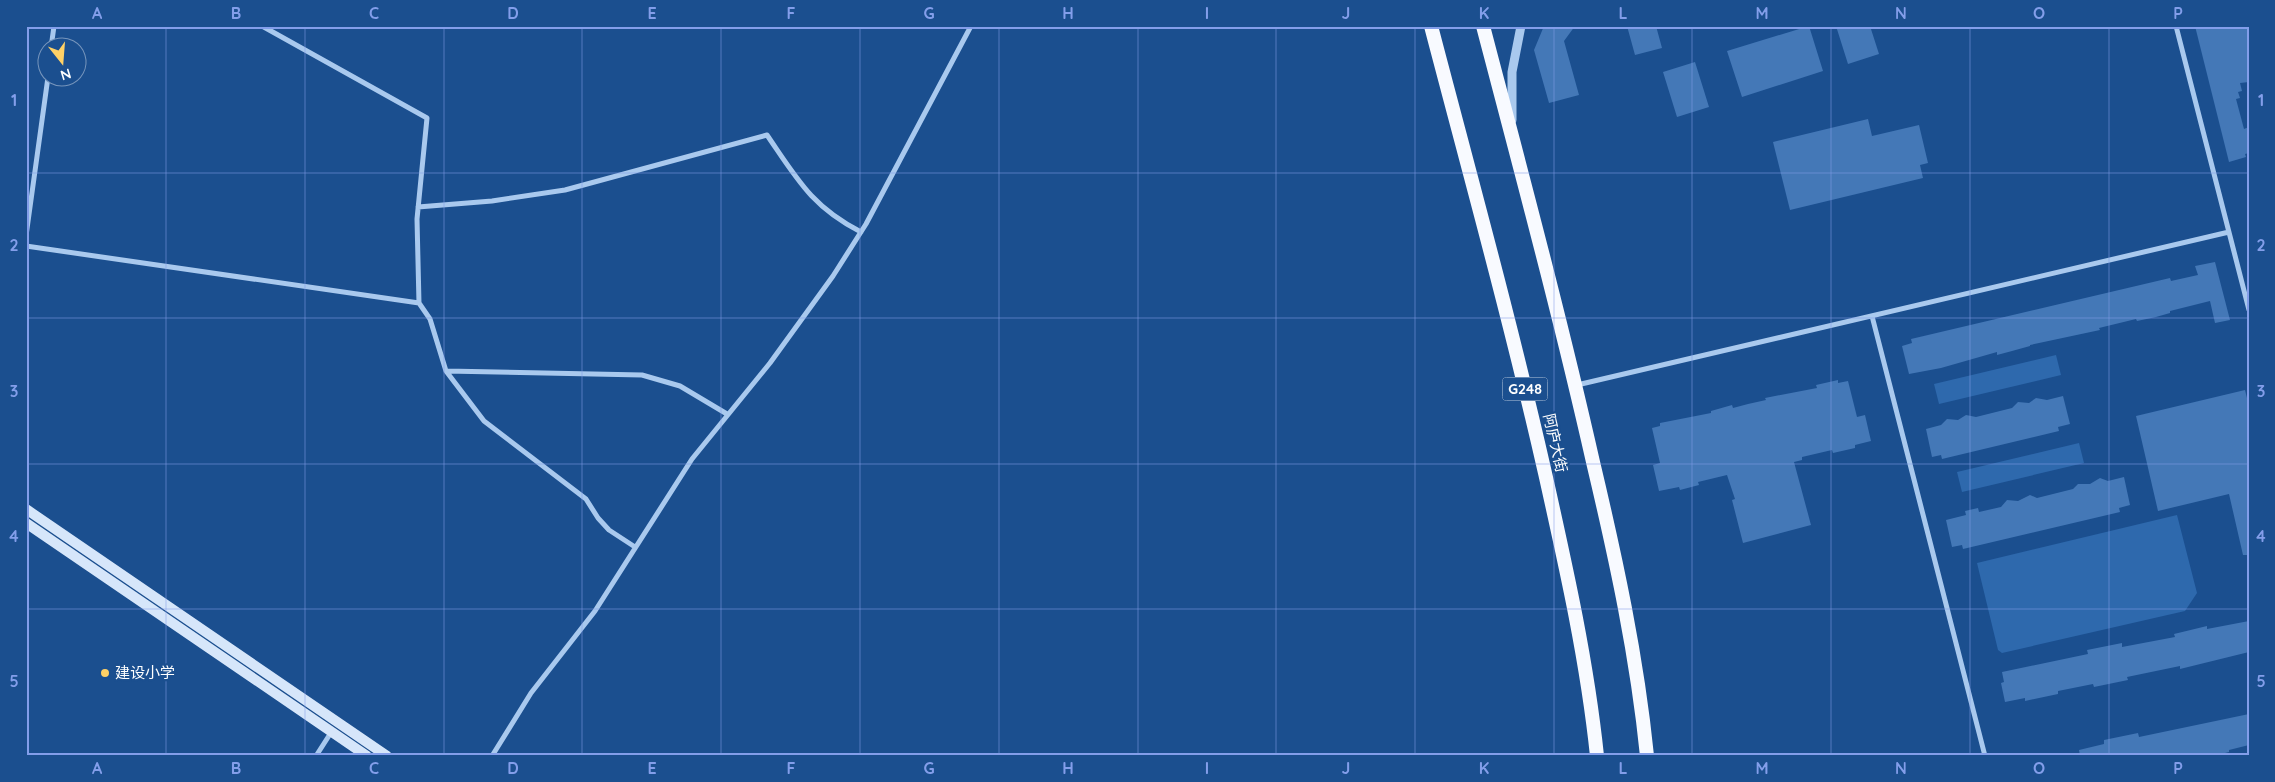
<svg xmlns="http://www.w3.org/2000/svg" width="2275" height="782" viewBox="0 0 2275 782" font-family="Quicksand,'Noto Sans SC',sans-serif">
	<rect width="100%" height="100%" fill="#1b4f8f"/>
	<path fill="#2e69ad" d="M2056,355L2061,375L1939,404L1934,384Z
		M2079,443L2084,463L1962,492L1957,472Z
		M2177,515L2197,593L2185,611L2002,653L1998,650L1977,563Z"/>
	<path fill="#4478b7" d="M1544,26H1575L1564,41L1579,95L1549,103L1534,50Z
		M1627,26H1656L1662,48L1635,55Z
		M1809,26L1823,71L1742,97L1727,51Z
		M1836,26H1870L1879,54L1848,64Z
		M2195,26H2249V82L2240,83L2242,91L2238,92L2240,98L2236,99L2244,129L2249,127V153L2245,154L2246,157L2229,162Z
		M1695,62L1709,107L1677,117L1663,72Z
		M1868,119L1872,136L1919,125L1928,163L1920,165L1923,178L1790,210L1773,142Z
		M2215,262L2230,320L2215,323L2210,301L2170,311V313L2156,317L2137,321L2136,319L2099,328L2100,330L2030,345V346L2012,351L1997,355V352L1941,368L1909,374L1902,346L1912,343L1911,339L2170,278L2171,281L2198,275L2195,266Z
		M1838,380V383L1848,381L1857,417L1865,415L1871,441L1855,445V448L1833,453L1832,450L1802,457V460L1794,462L1811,525L1743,543L1732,500L1735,499L1727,475L1698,482L1699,485L1680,490L1679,487L1659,491L1653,465L1660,463L1652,428L1660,426V423L1711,413V411L1732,405L1733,408L1748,404L1766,400L1765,398L1817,388L1816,385Z
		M2245,390L2249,406V555H2243L2229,494L2158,511L2136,416Z
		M2063,396L2070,424L2058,427L2059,431L1942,459L1941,455L1932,457L1926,429L1941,425L1947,419L1958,420L1966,415L1976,417L2012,408L2018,402L2029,403L2036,398L2047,400Z
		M2124,477L2130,505L2119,508L2120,512L1963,549L1962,545L1952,547L1946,520L1966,515L1965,511L1978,508L1979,512L2001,507L2007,500L2018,501L2030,495L2037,498L2073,489L2078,484H2090L2100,478L2108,481Z
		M2249,621V652L2180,669V666L2127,677L2128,680L2094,687L2093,684L2058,691V694L2025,701V698L2005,702L2001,683L2004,682L2002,672L2088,654L2087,650L2122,643V647L2175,637L2174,634L2207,626V629Z
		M2249,714V745L2229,750V752L2213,756H2080L2079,750L2104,744V740L2138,733L2139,737Z"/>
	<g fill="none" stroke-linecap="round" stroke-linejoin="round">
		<path stroke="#a9c9ee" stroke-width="5" d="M262,26L427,118L417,219L419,303
			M2176,26L2249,310
			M51,48L54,26
			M418,207L492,201L565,190L767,135C797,179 812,207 861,232
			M26,236L48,77
			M26,246L419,303L430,319L446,371L484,421L586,499L598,518L609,530L635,547
			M1872,316L1985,756
			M446,371L642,375L680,386L727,414
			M1577,385L2229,232
			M316,756L332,731
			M492,756L531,693L595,611L692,459L770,363L833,276L866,224L971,26"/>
		<path stroke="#a9c9ee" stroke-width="9" d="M1512,120V72L1521,26"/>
		<path stroke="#d6e6fa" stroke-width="10" d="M26,509L387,756
			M26,523L367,756"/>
		<path stroke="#f8faff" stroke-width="14" d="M1431,26C1470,175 1511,323 1545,473C1566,567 1587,660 1597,756
			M1483,26C1521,171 1560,316 1593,462C1616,559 1637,656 1647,756"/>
	</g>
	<path fill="none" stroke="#839eea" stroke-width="1" stroke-opacity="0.55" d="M166,26V756M305,26V756M444,26V756M582,26V756M721,26V756M860,26V756M999,26V756M1138,26V756M1276,26V756M1415,26V756M1554,26V756M1692,26V756M1831,26V756M1970,26V756M2109,26V756M26,173H2249M26,318H2249M26,464H2249M26,609H2249"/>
	<circle fill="#ffd166" stroke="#1b4f8f" stroke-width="2" cx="105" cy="673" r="5"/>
	<g text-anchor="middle" stroke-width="4.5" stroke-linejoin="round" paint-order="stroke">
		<rect fill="#1b4f8f" stroke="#bbcadd" stroke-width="1" x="1502.5" y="377.5" width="45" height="23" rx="4"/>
		<g font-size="14" font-weight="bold" fill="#fff">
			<text x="1525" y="394">G248</text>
		</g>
		<g font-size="15" fill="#fff" stroke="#1b4f8f">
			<text transform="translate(1555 443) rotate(77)" y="5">阿庐大街</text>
		</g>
		<g font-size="15" fill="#fff" stroke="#1b4f8f" text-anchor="start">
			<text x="115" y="678">建设小学</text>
		</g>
	</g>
	<rect width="2275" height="782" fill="none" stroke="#1b4f8f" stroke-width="55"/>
	<g transform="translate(62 62) rotate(163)"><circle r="24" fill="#1b4f8f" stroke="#7695bc"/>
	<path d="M0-4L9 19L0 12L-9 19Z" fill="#ffd166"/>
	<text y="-8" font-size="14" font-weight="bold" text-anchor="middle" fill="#ffffff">N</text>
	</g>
	<rect x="28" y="28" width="2220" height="726" fill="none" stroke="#839eea" stroke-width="2"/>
	<g font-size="16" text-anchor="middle" font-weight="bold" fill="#839eea">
		<text x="97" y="19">A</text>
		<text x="236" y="19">B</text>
		<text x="374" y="19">C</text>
		<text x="513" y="19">D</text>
		<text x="652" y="19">E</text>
		<text x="791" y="19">F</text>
		<text x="929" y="19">G</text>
		<text x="1068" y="19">H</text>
		<text x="1207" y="19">I</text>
		<text x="1346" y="19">J</text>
		<text x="1484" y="19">K</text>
		<text x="1623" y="19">L</text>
		<text x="1762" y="19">M</text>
		<text x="1901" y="19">N</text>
		<text x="2039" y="19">O</text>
		<text x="2178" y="19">P</text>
		<text x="14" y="106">1</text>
		<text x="2261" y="106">1</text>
		<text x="14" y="251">2</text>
		<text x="2261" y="251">2</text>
		<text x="14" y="397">3</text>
		<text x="2261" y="397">3</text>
		<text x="14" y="542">4</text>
		<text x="2261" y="542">4</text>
		<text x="14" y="687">5</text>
		<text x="2261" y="687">5</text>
		<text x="97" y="774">A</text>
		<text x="236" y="774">B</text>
		<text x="374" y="774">C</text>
		<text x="513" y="774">D</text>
		<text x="652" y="774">E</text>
		<text x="791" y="774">F</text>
		<text x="929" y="774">G</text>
		<text x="1068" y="774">H</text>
		<text x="1207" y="774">I</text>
		<text x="1346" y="774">J</text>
		<text x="1484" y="774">K</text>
		<text x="1623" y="774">L</text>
		<text x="1762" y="774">M</text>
		<text x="1901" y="774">N</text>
		<text x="2039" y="774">O</text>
		<text x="2178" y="774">P</text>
	</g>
</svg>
